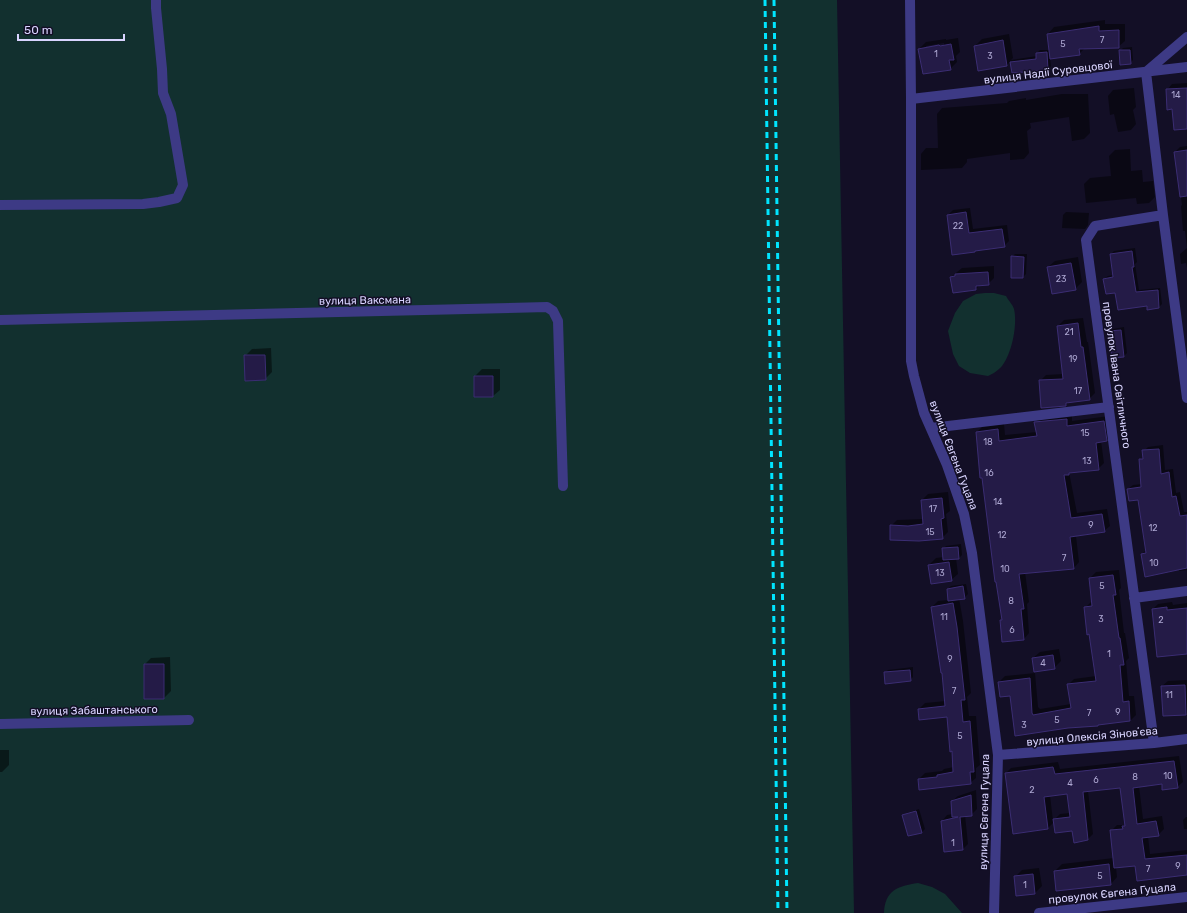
<svg xmlns="http://www.w3.org/2000/svg" width="1187" height="913" viewBox="0 0 1187 913" font-family="Rubik,sans-serif">
	<rect width="100%" height="100%" fill="#130f26"/>
	<path fill="#12302f" d="M0,0H837L854,913H0Z
		M985,293H994L1006,296C1008,300 1013,305 1014,309C1018,325 1011,359 999,369C996,372 992,374 988,376L970,373L959,366L953,354L948,331L955,313L963,301L976,294Z
		M918,883L932,887L945,894L962,913H884C885,890 898,886 918,883Z"/>
	<path fill="#0007" fill-rule="evenodd" d="M1105,20V24H1125V41L1118,47L1085,48L1079,54L1050,58L1051,66L1048,69L1012,72L1011,61L1007,65L975,46L982,39L1009,34L1013,58L1011,60L1037,56V53L1040,50H1050L1048,34L1054,27Z
		M958,38L960,52L956,56L957,62L950,69L919,49L926,42L946,39V40ZM944,43V45L926,48V46Z
		M1132,47L1133,60L1130,63L1120,51L1123,48Z
		M1187,83V128L1173,108L1167,90L1172,84Z
		M1134,88L1136,107L1133,110L1136,124L1131,130L1118,132L1114,114L1110,115L1108,96L1113,90Z
		M1062,94H1088L1090,133L1084,139L1072,141L1069,117L1030,123L1031,128L1027,131L1029,153L1024,159L1010,160V153L967,159V162L962,168L921,170V154L926,148H938L937,114L942,108L1007,103L1009,101L1026,98V100Z
		M1187,146V268L1186,263L1181,264L1180,254L1187,248L1185,231H1183L1181,206L1182,205L1175,152L1180,147Z
		M1130,149L1131,171L1142,170L1143,182L1153,181L1155,197L1149,203L1137,204L1136,198L1086,203L1084,184L1090,178L1111,176L1109,156L1115,150Z
		M970,208L973,229L1007,225L1009,241L1004,246L975,251L948,215L953,210Z
		M1066,212L1089,213L1088,225L1085,229L1062,228L1063,215Z
		M1135,248L1137,262L1135,264L1139,290L1160,288L1162,304L1159,307L1148,305L1116,291L1104,279L1108,276L1114,275L1111,254L1114,251Z
		M1015,254H1027L1026,274L1023,277L1012,257Z
		M1078,257L1082,282L1075,289L1048,267L1055,261Z
		M994,266V278L988,284L980,285L976,289L951,277L962,268Z
		M1083,318L1087,342H1088L1095,393L1089,399L1069,402L1066,405L1040,381L1046,375L1064,374L1058,326L1064,320Z
		M1124,327L1127,353L1124,356L1109,332L1113,329Z
		M271,348L272,372L265,379L245,356L252,349Z
		M482,369H500V390L493,396H475V376Z
		M1072,413V421L1109,416L1112,435L1106,440L1101,441L1104,463L1098,469L1069,472L1077,513L1107,509L1110,526L1104,531L1076,536L1079,562L1074,568L1025,572L1029,602L1027,604L1029,633L1024,639L1001,620L1002,619L977,432L983,426L1004,424L1005,435L1037,432L1035,423L1040,417Z
		M1163,445L1165,470L1173,469L1176,493L1180,492L1184,512H1187V570L1179,571V569L1142,554L1146,550L1139,499L1128,489L1133,485L1142,484L1140,460L1144,456V451L1148,447Z
		M948,492L950,511L946,514L948,532L942,538L891,526L897,520L924,519L922,500L928,494Z
		M961,544L962,555L959,558H956L958,574L951,580L929,565L936,558L944,557L943,549L946,546Z
		M1119,570L1121,588L1119,590L1124,633H1125L1129,658L1126,661L1129,696H1134L1136,715L1130,721L1068,727L1016,735L1011,695L999,682L1005,676L1035,673L1038,707L1040,709L1071,704L1068,685L1074,679L1096,676L1085,608L1091,602H1093L1090,578L1096,572Z
		M966,584L968,594L964,598H959L963,621L971,693L967,697L969,716H976L980,765L976,768V778L970,783L919,779L925,773L942,771L944,769L954,767L948,716L919,709L925,703L946,701L943,672L932,607L938,601L949,600L948,589L951,586Z
		M1172,602L1173,605L1187,603V653L1153,609L1158,604Z
		M1059,649L1061,661L1054,668L1033,658L1040,652Z
		M170,657L171,691L164,698L145,664L151,658Z
		M913,667V677L910,680L885,673L888,670Z
		M1187,680V713L1186,714L1162,686L1168,681Z
		M0,750H9V765L2,772H0Z
		M1179,756L1183,782L1177,787L1163,783L1139,786L1143,819L1162,816L1164,829L1158,835L1148,836L1150,854L1187,850V874L1136,864L1116,867L1117,877L1111,884L1055,871L1062,864L1114,858L1111,831L1117,825H1126L1121,787L1088,791L1093,834L1088,839L1075,842L1073,830L1054,822L1048,828L1006,773L1011,768L1058,762L1060,769ZM1068,793L1070,813L1060,814L1053,821L1050,795Z
		M976,790L977,809L971,815H965L968,844L963,849L942,821L947,815L953,814L952,801L958,796Z
		M919,809L925,829L922,832L904,816L907,813Z
		M1186,817H1187V829H1184L1183,820Z
		M1039,868L1042,886L1035,893L1015,877L1022,870Z"/>
	<path fill="#241b47" stroke="#3b2d73" d="M1099,26V31L1119,30V48L1079,49L1080,55L1050,59L1047,34Z
		M1003,40L1007,66L978,71L974,46Z
		M951,44L954,60H949L951,70L923,74L918,49L939,45L940,46Z
		M1119,50H1130L1131,64L1120,65Z
		M1047,52L1048,70L1012,73L1010,62L1036,59V53Z
		M1187,88V129L1174,130L1172,109L1167,110L1166,89Z
		M1187,150V196L1180,197L1174,152Z
		M966,212L969,233L1002,229L1005,247L975,251V252L952,255L947,215Z
		M1132,251L1134,267H1132L1136,292L1158,290L1159,308L1147,310V306L1118,310L1115,293L1106,294L1103,279L1113,277L1110,254Z
		M1011,256L1024,257L1023,278H1011Z
		M1071,263L1076,290L1052,294L1047,267Z
		M988,272L989,285L976,286V290L953,293L950,277L955,276V274Z
		M1078,323L1081,347H1083L1090,400L1066,403V406L1041,408L1039,380L1063,379L1057,326Z
		M1121,330L1124,357L1112,358L1108,331Z
		M244,355H265L266,380L245,381Z
		M474,376H493V397H474Z
		M1067,419V426L1104,421L1107,441L1096,443L1099,470L1069,473V475H1064L1071,518L1102,514L1105,532L1070,537L1074,569L1019,574L1024,609H1021L1024,640L1002,642L1000,620H1002L996,582H995L982,478H980L976,432L998,429L999,441L1037,436L1034,422Z
		M1159,449L1161,474L1169,472L1172,497L1176,496L1180,516L1187,515V568L1145,577L1141,554L1146,553L1138,500L1129,501L1127,489L1141,487L1139,459H1143L1142,450Z
		M942,498L944,518L941,519L943,539L919,541L890,540V525L908,526L923,524L921,500Z
		M958,547L959,559L943,560L942,548Z
		M949,562L952,581L931,584L928,565Z
		M1113,575L1116,595H1113L1119,638H1120L1124,665H1120L1123,702L1129,701L1130,721L1098,725V726L1068,728L1015,736L1010,696L1000,697L998,682L1030,678L1032,713L1033,715L1071,708L1067,684L1096,681L1089,634L1087,635L1084,607L1092,606L1089,578Z
		M963,586L965,599L948,601L947,589Z
		M953,603L957,627L965,700H961L963,722L970,721L974,772H970L971,784L919,790L918,779L937,777V775L953,772L952,751L950,752L947,717L919,720L918,709L945,706L942,673H941L931,607Z
		M1167,607V610L1187,608V654L1157,657L1152,609Z
		M1053,655L1055,669L1034,672L1032,658Z
		M144,664H164V699H144Z
		M910,670L911,681L885,684L884,672Z
		M1185,685L1186,715L1163,716L1161,686Z
		M1174,761L1178,788L1162,790V784L1133,788L1137,824L1156,821L1159,836L1142,838L1145,859L1187,855V875L1137,881L1135,866L1114,868L1110,830L1123,829L1122,826H1125L1120,788L1083,792L1088,840L1074,843L1072,831L1055,833L1053,819L1070,817L1067,794L1044,797L1048,829L1013,834L1005,773L1053,767L1055,774Z
		M971,795L972,816L960,817L963,850L944,852L941,821L958,817H952L951,801Z
		M916,811L922,833L908,836L902,815Z
		M1109,864L1111,885L1056,891L1054,871Z
		M1033,874L1035,894L1016,896L1014,876Z"/>
	<g fill="none" stroke-linecap="round" stroke-linejoin="round">
		<path stroke="#3d3a85" stroke-width="10" d="M910,0L911,99V361L914,376L924,413L947,465L964,514L972,553L998,755L994,913
			M1187,37L1146,72L1163,215L1187,398
			M911,99L1187,67
			M0,205L143,204L159,202L177,198L183,185L171,114L163,93L162,69L156,8V0
			M0,320L547,307L553,311L558,321L563,486
			M931,428L1109,407
			M1134,598L1187,591
			M0,724L189,720
			M1154,743L1086,240L1095,226L1163,215
			M998,755L1154,743L1187,739
			M1039,913L1187,897"/>
		<path stroke="#00e5ff" stroke-width="3" stroke-dasharray="6 5" stroke-linecap="butt" d="M765,0L778,913
			M774,0L787,913"/>
	</g>
	<g text-anchor="middle" stroke-width="3" stroke-linejoin="round" paint-order="stroke">
		<g font-size="9" fill="#aca6d1">
			<text x="1102" y="43">7</text>
			<text x="1063" y="47">5</text>
			<text x="936" y="57">1</text>
			<text x="990" y="59">3</text>
			<text x="1176" y="98">14</text>
			<text x="958" y="229">22</text>
			<text x="1061" y="282">23</text>
			<text x="1069" y="335">21</text>
			<text x="1073" y="362">19</text>
			<text x="1078" y="394">17</text>
			<text x="1085" y="436">15</text>
			<text x="988" y="445">18</text>
			<text x="1087" y="464">13</text>
			<text x="989" y="476">16</text>
			<text x="998" y="505">14</text>
			<text x="933" y="512">17</text>
			<text x="1091" y="528">9</text>
			<text x="1153" y="531">12</text>
			<text x="930" y="535">15</text>
			<text x="1002" y="538">12</text>
			<text x="1064" y="561">7</text>
			<text x="1154" y="566">10</text>
			<text x="1005" y="572">10</text>
			<text x="940" y="576">13</text>
			<text x="1102" y="589">5</text>
			<text x="1011" y="604">8</text>
			<text x="944" y="620">11</text>
			<text x="1101" y="622">3</text>
			<text x="1161" y="623">2</text>
			<text x="1012" y="633">6</text>
			<text x="1109" y="657">1</text>
			<text x="950" y="662">9</text>
			<text x="1043" y="666">4</text>
			<text x="954" y="694">7</text>
			<text x="1169" y="698">11</text>
			<text x="1118" y="715">9</text>
			<text x="1089" y="716">7</text>
			<text x="1057" y="723">5</text>
			<text x="1024" y="728">3</text>
			<text x="960" y="739">5</text>
			<text x="1168" y="779">10</text>
			<text x="1135" y="780">8</text>
			<text x="1096" y="783">6</text>
			<text x="1070" y="786">4</text>
			<text x="1032" y="793">2</text>
			<text x="953" y="846">1</text>
			<text x="1178" y="869">9</text>
			<text x="1148" y="872">7</text>
			<text x="1100" y="879">5</text>
			<text x="1025" y="888">1</text>
		</g>
		<g font-size="11" fill="#d9d4ff" stroke="#130f26">
			<text transform="translate(1048 72) rotate(-7)" y="4">вулиця Надії Суровцової</text>
			<text transform="translate(365 300) rotate(-1)" y="4">вулиця Ваксмана</text>
			<text transform="translate(1117 375) rotate(82)" y="4">провулок Івана Світличного</text>
			<text transform="translate(954 455) rotate(69)" y="4">вулиця Євгена Гуцала</text>
			<text transform="translate(94 710) rotate(-1)" y="4">вулиця Забаштанського</text>
			<text transform="translate(1092 736) rotate(-5)" y="4">вулиця Олексія Зіновʼєва</text>
			<text transform="translate(984 812) rotate(-89)" y="4">вулиця Євгена Гуцала</text>
			<text transform="translate(1112 893) rotate(-6)" y="4">провулок Євгена Гуцала</text>
		</g>
	</g>
	<path d="M18 34v6h106v-6" fill="none" stroke="#d9d4ff" stroke-width="2"/>
	<text x="24" y="34" font-size="12" fill="#d9d4ff" stroke="#130f26" stroke-width="3" paint-order="stroke">50 m</text>
</svg>
